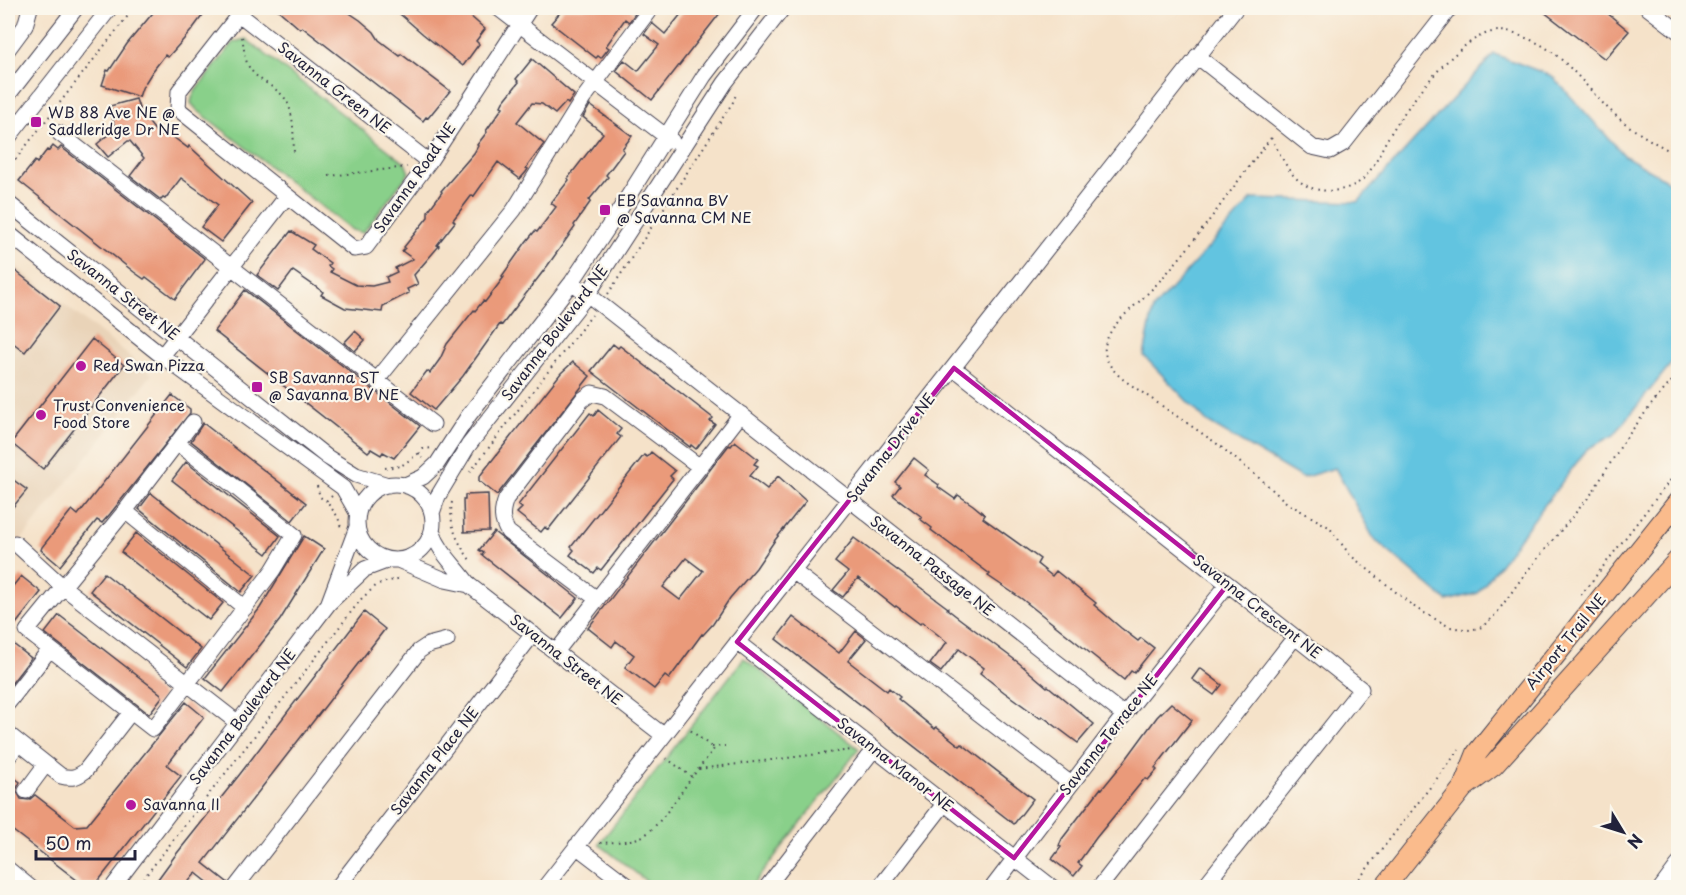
<svg xmlns="http://www.w3.org/2000/svg" width="1686" height="895" viewBox="0 0 1686 895" font-family="'Playpen Sans',sans-serif">
	<rect width="100%" height="100%" fill="#fbf7ec"/>
	<filter id="ink" filterUnits="userSpaceOnUse"><feTurbulence type="fractalNoise" baseFrequency=".0167" numOctaves="2"/><feDisplacementMap in="SourceGraphic" scale="12" xChannelSelector="R" yChannelSelector="G"/><feConvolveMatrix kernelMatrix="1 2 1 2 8 2 1 2 1" color-interpolation-filters="sRGB"/></filter>
	<filter id="wash" filterUnits="userSpaceOnUse"><feTurbulence type="fractalNoise" baseFrequency=".008" numOctaves="4" result="noise"/><feDisplacementMap in="SourceGraphic" scale="24" xChannelSelector="R" yChannelSelector="G"/><feGaussianBlur stdDeviation="1.35" result="paint"/><feColorMatrix in="noise" values="0 0 0 0 0 0 0 0 0 0 0 0 0 0 0 0 0 1.4 0 .05"/><feComposite in="paint" operator="in"/></filter>
	<g filter="url(#wash)">
		<rect width="100%" height="100%" fill="#f5e2c9"/>
		<path fill="#e9d3b8" d="M8,260L152,374L8,557Z"/>
		<path fill="#89d08a" stroke="#567962" stroke-width="1.5" d="M246,39L405,163L409,173L363,233L352,230L197,110L191,103L192,98L196,90L234,42Z
			M744,658L859,749L751,887H654L599,844Z"/>
		<path fill="#62c4e0" stroke="#42738e" stroke-width="1.5" d="M1494,54L1552,76L1625,156L1678,187V355L1614,435L1587,449L1478,593L1447,601L1374,539L1335,468L1302,478L1207,422L1144,356L1153,309L1252,199L1358,202Z"/>
		<g id="blocks">
			<path fill="#ea9a7a" fill-rule="evenodd" d="M157,8H208L191,31L168,57L165,55L152,72L142,88L139,97L102,85L107,70L109,71L127,44Z
				M276,8H342L360,20L374,32L379,40L400,56L401,54L450,91L428,118L426,117L423,121L302,27L300,29Z
				M393,8H461L485,29L476,41L479,44L463,66L423,34Z
				M564,8H633L631,11L635,14L629,22L625,19L606,46L609,48L601,58L598,56L596,58L551,23Z
				M686,8H724L652,100L616,71L624,60L638,71L659,45L644,34L652,23L665,34Z
				M1539,8H1601L1629,31L1605,59Z
				M532,59L574,95L568,104L566,102L555,114L542,104L532,103L517,122L544,144L526,168L528,169L526,172L520,179L498,162L474,196L472,195L453,220L455,222L437,245L439,246L414,275L418,284L407,289L409,293L383,306L382,312L345,308L321,295L323,292L293,271L278,291L257,275L291,231L314,245L311,249L330,263L328,266L332,269L330,272L356,285L372,286L388,282L386,277L397,272L395,268L413,259L402,251L405,248L404,247L428,217V211L442,192L441,191L474,153L478,146L477,145L487,132L486,131L503,107L501,106L503,102L519,82L516,79Z
				M136,99L140,111L160,137L165,131L188,148L189,146L252,203L221,242L201,227L218,205L205,195L181,178L165,199L163,198L161,200L130,176L144,158L130,141H128L108,157L97,144L115,129L110,106Z
				M590,105L632,136L622,149L624,151L606,175L608,177L589,200L591,201L574,225L575,227L548,265L502,325L500,324L463,376L434,410L411,392L427,371L430,373L440,359L447,344L474,310L475,311L483,301L485,302L504,277L502,276L526,242L535,231L537,232L556,207L551,203L569,180L568,178L603,133L583,117Z
				M53,146L58,150L61,147L205,259L175,299L146,277L144,279L134,272L19,181L35,161L37,163L47,150L49,151Z
				M8,265L60,306L25,352L8,339Z
				M245,290L420,426L394,458L383,452L381,455L371,449L368,452L214,331Z
				M355,331L365,340L355,351L344,343Z
				M92,339L124,365L43,469L11,443Z
				M613,344L618,348L620,346L713,418L710,421L715,424L696,449L691,445L690,447L591,371Z
				M573,362L590,376L497,495L479,481V477L561,373Z
				M172,395L190,409V413L110,514L102,523L97,520L60,566L41,550L42,547L70,512L72,510L78,515Z
				M598,410L621,429L617,434L621,437L548,530L545,527L541,532L517,513L522,508L518,505L590,413L594,416Z
				M203,423L306,503L292,521L191,441Z
				M735,441L758,459L754,464L758,466L750,476L767,489L778,476L806,501L775,540L756,568L730,598L713,624L703,635L702,634L669,679L665,676L654,689L625,667L634,655L616,641L612,647L588,628L729,445L731,446ZM686,558L703,571L680,600L663,587Z
				M651,452L675,471L670,476L673,479L601,570L598,568L594,573L570,555L574,550L571,547L644,455L647,457Z
				M914,458L929,470L925,475L939,485L938,487L955,499L958,495L973,505L985,515L983,518L1040,559L1037,564L1052,576L1056,571L1096,603L1094,605L1121,628L1138,641L1141,638L1154,648L1134,673L1131,671L1124,680L1022,599L988,576L990,574L931,530L932,528L920,519L922,517L893,495L900,486L895,482Z
				M186,462L280,536L267,554L172,480Z
				M8,476L27,490L8,513Z
				M151,493L255,575L241,592L139,509Z
				M488,494L489,531L464,532L463,500H465V495Z
				M494,532L578,598L562,618L482,555L484,553L479,550Z
				M136,533L223,603L209,620L121,552Z
				M304,536L324,549L280,620L223,692L205,678L260,608Z
				M854,538L948,608L947,609L960,619L1019,663L1047,687L1048,686L1094,724L1078,743L1042,716L1040,718L1004,692L980,673L984,668L959,649L941,672L930,664L947,642L922,622L920,624L896,606L895,607L858,578L843,597L833,590L848,572L835,562Z
				M104,573L201,649L187,667L90,591Z
				M21,576L41,592L8,634V592Z
				M364,612L385,629L203,863L227,882L225,888H215L196,873L183,888H160L155,883L174,857L240,774Z
				M59,615L161,694L162,697L149,714L45,633Z
				M793,617L839,653L856,631L866,639L848,661L887,691L889,688L900,697L898,699L935,729L936,727L960,746L962,744L1033,799L1014,824L776,639Z
				M8,640L31,658L8,688Z
				M1200,668L1222,685L1214,695L1192,679Z
				M186,702L204,717L167,765L181,776L96,884H82L8,827V773L20,782L16,790L21,799L29,800L35,795L75,826L87,825Z
				M1171,703L1192,720L1155,768L1157,770L1148,780L1145,778L1096,838L1078,863L1082,866L1074,876L1052,859L1061,847L1059,846L1062,839L1101,788L1102,789L1124,762L1157,717Z"/>
		</g>
	</g>
	<g filter="url(#ink)">
		<use href="#blocks" fill-opacity="0" stroke="#423f50" stroke-width="1.5"/>
		<g fill="none" stroke-linecap="round" stroke-linejoin="round">
			<g stroke="#423f50" stroke-width="17">
				<path id="minor" d="M244,8L179,91L178,109L354,249L366,247L429,162L530,8
					M498,8L672,141
					M1648,8L1678,31
					M239,14L429,162
					M8,49L25,26L30,8
					M1197,56L1312,147L1330,151L1344,143L1450,8
					M8,95L76,8
					M59,133L433,424
					M8,138L110,8
					M8,203L327,457L356,475L388,485
					M8,233L162,356L343,488L358,514
					M572,282L1124,715
					M162,356L287,196
					M954,368L1361,689L1203,888
					M377,380L514,210L583,99L651,8
					M177,443L235,487L294,535L273,570L153,729L27,631L125,511Z
					M177,443L193,422
					M357 522a38 38 0 1 1 76 0a38 38 0 1 1-76 0Z
					M405,485L423,477L437,464L469,415L572,282L617,214L704,76L756,8
					M125,511L245,608
					M432,513L438,496L468,446L588,294L725,83L783,8
					M432,531C440,554 456,566 469,585L663,735
					M15,543L62,586L238,723
					M398,560L445,580L469,585
					M793,571L1071,784
					M597,599L508,532C501,520 501,512 506,499L582,400L592,393L605,396L700,467
					M329,602L357,527
					M737,642L1053,888
					M556,652L741,414
					M8,703L50,649
					M8,734L61,776C72,779 77,777 85,771L131,712
					M8,757L19,743
					M26,791L46,764
					M576,846L631,888
					M8,869L31,888
					M112,888L329,603L365,569L389,560
					M235,888L419,651L428,645L447,640
					M337,888L533,634
					M544,888L1236,8
					M766,888L874,749
					M879,888L944,804
					M992,888L1124,715L1228,584
					M1099,888L1295,637
					M1661,888L1678,865"/>
			</g>
			<g stroke="#423f50" stroke-width="22">
				<path id="major" d="M1463,788L1477,753L1678,502
					M1384,888L1463,788L1493,766L1678,560"/>
			</g>
			<path stroke="#423f50" stroke-width="2" stroke-dasharray="1.5 4.5" stroke-linecap="butt" d="M242,37C244,46 244,57 248,65C254,79 273,85 283,96C295,109 293,135 294,152
				M1271,138C1229,190 1193,249 1145,296C1131,310 1109,325 1105,346C1103,360 1114,372 1124,380L1216,443L1264,482L1287,503L1329,527L1350,555L1417,609L1450,627L1470,630L1482,627L1496,614L1524,575L1592,493L1624,441L1651,405L1678,374
				M1271,138C1280,152 1287,173 1302,183C1319,195 1350,193 1365,177C1375,166 1380,151 1388,138C1406,107 1460,32 1499,31C1508,31 1518,35 1526,38C1565,52 1584,87 1614,114C1633,131 1656,144 1678,155
				M8,169L134,8
				M329,176L407,167
				M608,294L733,102L737,92
				M419,454L423,449L432,448
				M385,468L401,466L418,454L422,458
				M470,472L592,315
				M317,486L320,497L326,501
				M332,496L326,501L338,517L341,528
				M452,502C448,527 459,544 472,563
				M1581,595L1678,470
				M712,747L725,746
				M666,758L692,777L714,749L689,729
				M699,769L851,750
				M600,843C614,842 630,842 643,836C658,828 681,792 692,777
				M136,888L362,598L378,584L401,578
				M1352,888L1459,750"/>
			<use href="#minor" stroke="#fff" stroke-width="15"/>
			<use href="#major" stroke="#fabb8c" stroke-width="20"/>
		</g>
	</g>
	<path fill="none" stroke="#b5179e" stroke-width="4.5" stroke-linejoin="round" d="M954,368L1228,584L1014,858L737,642Z"/>
	<g fill="#b5179e" stroke="#fbf7ec" stroke-width="2">
		<rect x="30" y="116" width="12" height="12" rx="3"/>
		<rect x="599" y="204" width="12" height="12" rx="3"/>
		<circle cx="81" cy="366" r="6"/>
		<rect x="251" y="381" width="12" height="12" rx="3"/>
		<circle cx="41" cy="415" r="6"/>
		<circle cx="131" cy="805" r="6"/>
	</g>
	<g text-anchor="middle" stroke-width="4.5" stroke-linejoin="round" paint-order="stroke">
		<g font-size="15" fill="#22223b" stroke="#fbf7ec">
			<text transform="translate(334 88) rotate(38)" y="5">Savanna Green NE</text>
			<text transform="translate(415 178) rotate(-55)" y="5">Savanna Road NE</text>
			<text transform="translate(123 295) rotate(38)" y="5">Savanna Street NE</text>
			<text transform="translate(555 333) rotate(-53)" y="5">Savanna Boulevard NE</text>
			<text transform="translate(891 448) rotate(-52)" y="5">Savanna Drive NE</text>
			<text transform="translate(932 566) rotate(38)" y="5">Savanna Passage NE</text>
			<text transform="translate(1257 607) rotate(38)" y="5">Savanna Crescent NE</text>
			<text transform="translate(1566 642) rotate(-51)" y="5">Airport Trail NE</text>
			<text transform="translate(566 660) rotate(38)" y="5">Savanna Street NE</text>
			<text transform="translate(243 717) rotate(-53)" y="5">Savanna Boulevard NE</text>
			<text transform="translate(1109 735) rotate(-52)" y="5">Savanna Terrace NE</text>
			<text transform="translate(435 761) rotate(-52)" y="5">Savanna Place NE</text>
			<text transform="translate(895 765) rotate(38)" y="5">Savanna Manor NE</text>
		</g>
		<g font-size="15" fill="#22223b" stroke="#fbf7ec" text-anchor="start">
			<text x="48" y="118">WB 88 Ave NE @<tspan x="48" dy="17">Saddleridge Dr NE</tspan></text>
			<text x="617" y="206">EB Savanna BV<tspan x="617" dy="17">@ Savanna CM NE</tspan></text>
			<text x="93" y="371">Red Swan Pizza</text>
			<text x="269" y="383">SB Savanna ST<tspan x="269" dy="17">@ Savanna BV NE</tspan></text>
			<text x="53" y="411">Trust Convenience<tspan x="53" dy="17">Food Store</tspan></text>
			<text x="143" y="810">Savanna II</text>
		</g>
	</g>
	<rect width="1686" height="895" fill="none" stroke="#fbf7ec" stroke-width="30"/>
	<g transform="translate(1623 832) rotate(128)" stroke="#fbf7ec" stroke-width="4.5" paint-order="stroke">
	<path d="M0-4.5L10 22L0 15L-10 22Z" fill="#22223b"/>
	<text y="-9" font-size="16" font-weight="bold" text-anchor="middle" fill="#22223b">N</text>
	</g>
	<path d="M36 850v9h99v-9" fill="none" stroke="#22223b" stroke-width="3"/>
	<text x="45" y="850" font-size="18" fill="#22223b" stroke="#fbf7ec" stroke-width="4.5" paint-order="stroke">50 m</text>
</svg>
